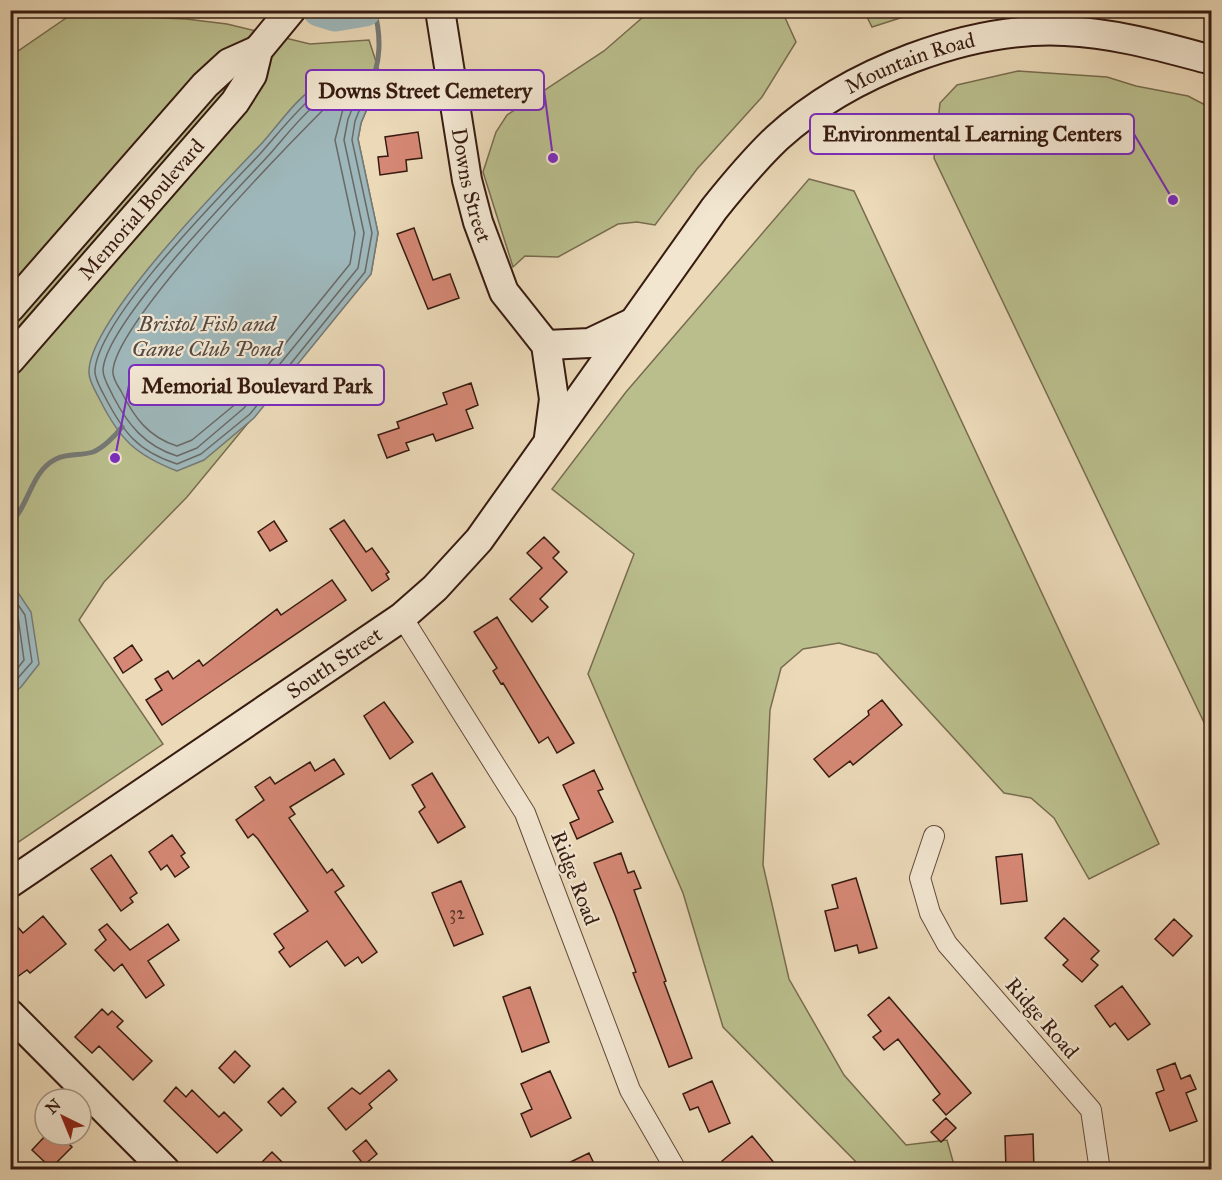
<svg xmlns="http://www.w3.org/2000/svg" width="1222" height="1180" viewBox="0 0 1222 1180" font-family="'IM FELL Great Primer',serif">
	<rect width="100%" height="100%" fill="#ebd9b8"/>
	<filter id="stains"><feTurbulence type="fractalNoise" baseFrequency=".00333" numOctaves="4"/><feColorMatrix values="0 0 0 0 .2 0 0 0 0 .09 0 0 0 0 .02 0 0 0 .5 -.17"/></filter>
	<radialGradient id="worn" r=".72"><stop offset=".6" stop-color="#630" stop-opacity="0"/><stop offset="1" stop-color="#630" stop-opacity=".3"/></radialGradient>
	<path fill="#babe8d" stroke="#786c4f" stroke-width="1.5" d="M650,11H782L796,42L762,97L697,169L655,225L637,222L618,224L558,257L525,256L513,267L483,172L496,132L507,115L604,51Z
		M864,11H922L872,27Z
		M72,14L186,19L227,24L310,44L369,40L381,77L361,123L358,139L378,233L371,274L187,497L104,582L79,620L163,744L11,847V56Z
		M1018,71L1107,77L1136,86L1188,96L1211,108V737L934,158L940,103L957,85Z
		M809,179L854,191L1159,844L1089,879L1054,818L1031,798L1004,793L877,654L839,643L803,649L781,668L770,710L763,865L789,979L844,1075L906,1145L947,1140L954,1165L930,1169H863L723,1027L683,893L588,674L634,554L552,489L626,392Z"/>
	<path fill="#9eb7ba" stroke="#757976" stroke-width="1.5" d="M340,73L365,77L376,87L361,123L358,139L378,233L371,274L254,418L204,460L177,471C136,455 120,440 100,400C96,392 88,380 89,371C90,319 224,183 263,142C279,124 296,99 316,86C323,81 333,77 340,73Z
		M11,586L15,588L31,612L39,664L21,687L11,695Z"/>
	<g fill="none" stroke-linecap="round" stroke-linejoin="round">
		<path stroke="#6a6966" stroke-width="1.5" d="M342,80L357,81L368,89L355,121L352,140L372,233L365,272L250,414L201,454L177,464C137,451 123,432 104,395C101,389 94,378 95,370C99,318 220,196 259,155C278,134 296,110 318,92C324,87 334,83 342,80Z
			M343,87L355,88L359,92L348,119L344,140L364,233L358,268L244,408L197,448L177,456C145,446 128,425 113,396C110,389 103,379 103,370C105,324 234,193 269,155C286,136 303,113 323,98C328,93 336,91 343,87Z
			M341,98L345,101L335,140L355,233L350,264L238,402L192,440L177,446C148,437 134,417 121,391C117,385 112,376 113,370C118,319 286,147 328,105Z
			M10,593L25,615L32,662L10,687
			M10,606L18,617L24,660L10,678"/>
		<path stroke="#757976" stroke-width="5" d="M368,86C382,66 381,33 374,10
			M10,524C29,506 31,471 56,459C68,453 81,456 93,452C103,448 115,436 122,427"/>
		<path stroke="#9eb7ba" stroke-width="33" d="M319,10L335,15L365,10"/>
	</g>
	<path fill="#d58875" stroke="#371b11" stroke-width="1.5" d="M418,132L422,158L406,160L407,171L380,175L378,157L388,156L385,137Z
		M414,228L433,280L450,274L459,298L428,309L397,234Z
		M471,383L478,405L466,410L473,428L436,441L433,434L406,443L409,450L387,458L378,435L399,428L397,422L447,404L443,393Z
		M344,520L366,552L372,548L389,572L386,574L389,579L372,591L330,529Z
		M274,521L287,541L270,551L258,532Z
		M544,537L559,552L553,558L567,572L540,599L548,607L532,622L510,599L542,568L527,553Z
		M332,580L346,600L162,725L146,700L162,690L155,679L168,671L173,679L199,660L203,666L277,609L281,615Z
		M497,617L574,743L557,753L548,737L539,743L503,683L501,684L493,671L497,668L474,632Z
		M132,645L142,660L123,673L114,658Z
		M882,700L902,725L853,765L850,761L829,777L814,759L869,715L868,711Z
		M384,702L413,742L390,759L364,716Z
		M334,759L344,774L290,807L295,814L289,818L327,873L332,869L344,886L335,892L377,952L362,963L358,957L345,966L327,941L290,967L279,952L284,948L274,934L308,911L258,839L253,834L248,838L236,820L264,800L255,787L270,777L275,784L310,762L315,771Z
		M594,770L603,789L598,791L613,822L577,839L570,823L579,819L563,785Z
		M432,773L465,827L438,843L419,812L425,807L412,785Z
		M172,835L185,853L181,856L189,867L175,877L167,865L161,870L149,852Z
		M621,853L628,873L634,871L641,888L634,890L666,981L664,982L692,1058L669,1067L633,973L636,972L615,915L594,863Z
		M1022,854L1027,901L1001,904L996,857Z
		M111,855L137,893L130,898L133,902L121,911L91,869Z
		M856,878L877,948L859,953L857,945L835,951L825,911L838,908L832,885Z
		M461,881L483,934L454,946L432,893Z
		M43,916L66,944L30,973L27,970L17,977L10,970V918L23,933Z
		M1064,918L1099,951L1091,959L1098,965L1082,982L1063,965L1068,960L1045,938Z
		M1174,919L1192,936L1173,956L1155,939Z
		M107,924L130,950L168,924L179,940L148,961L164,985L146,998L122,964L114,971L95,950L106,940L99,930Z
		M1122,986L1150,1024L1128,1040L1115,1023L1110,1027L1095,1006Z
		M530,987L549,1042L522,1052L503,997Z
		M889,997L971,1093L946,1115L933,1100L940,1094L898,1039L884,1050L873,1037L881,1031L868,1015Z
		M102,1009L108,1015L112,1011L123,1021L117,1027L152,1061L133,1080L99,1046L92,1053L75,1037Z
		M235,1051L250,1066L234,1083L219,1068Z
		M1175,1063L1181,1079L1190,1075L1196,1089L1186,1093L1197,1121L1170,1131L1156,1093L1164,1090L1157,1070Z
		M389,1070L397,1080L369,1104L372,1108L346,1130L328,1108L352,1088L360,1094Z
		M550,1071L571,1118L531,1137L521,1114L532,1109L521,1084Z
		M712,1081L730,1123L709,1132L698,1107L690,1110L683,1094Z
		M176,1087L186,1097L192,1090L219,1117L224,1112L242,1130L217,1153L164,1101Z
		M283,1088L296,1102L281,1116L268,1102Z
		M946,1118L956,1128L941,1142L931,1132Z
		M1033,1134L1034,1170H1006L1005,1136Z
		M46,1135H60L72,1147L51,1168L32,1150Z
		M752,1136L780,1170H729L722,1161Z
		M366,1140L377,1154L364,1165L353,1151Z
		M272,1152L290,1170H254Z
		M589,1153L597,1170H554Z"/>
	<g fill="none" stroke-linecap="round" stroke-linejoin="round">
		<g stroke="#644a3b" stroke-width="22">
			<path id="street" d="M402,617L525,813L630,1090L676,1170
				M934,836L920,878L930,913L947,944L1091,1110L1099,1164L1097,1170"/>
		</g>
		<g stroke="#371b11" stroke-width="32">
			<g id="secondary">
				<path id="s1" d="M440,10L467,180L478,222L504,292L546,345L554,399L549,437"/>
				<path d="M10,308L205,85L229,63L258,50"/>
				<path d="M546,345L590,343L630,324"/>
				<path id="s2" d="M10,360L235,102L252,75L258,50L291,10"/>
				<path id="s3" d="M10,883L402,617L435,588L479,540L714,209C734,184 754,160 777,138C848,73 969,26 1065,31C1115,33 1163,47 1212,60"/>
				<path d="M10,1014L165,1170"/>
			</g>
		</g>
		<use href="#street" stroke="#f2e6d1" stroke-width="20"/>
		<use href="#secondary" stroke="#f2e6d1" stroke-width="28"/>
	</g>
	<g text-anchor="middle" stroke-width="4.5" stroke-linejoin="round" paint-order="stroke">
		<g font-size="18" fill="#5e362a">
			<text x="457" y="919">32</text>
		</g>
		<g font-size="21" fill="#371b11" stroke="#f2e6d1">
			<text dy="7" stroke="none"><textPath href="#s3" startOffset="1238">Mountain Road</textPath></text>
			<text dy="7" stroke="none"><textPath href="#s1" startOffset="178">Downs Street</textPath></text>
			<text dy="7" stroke="none"><textPath href="#s2" startOffset="200">Memorial Boulevard</textPath></text>
			<text dy="7" stroke="none"><textPath href="#s3" startOffset="392">South Street</textPath></text>
			<text transform="translate(575 878) rotate(69)" y="7">Ridge Road</text>
			<text transform="translate(1042 1018) rotate(49)" y="7">Ridge Road</text>
		</g>
		<g font-size="22" font-style="italic" fill="#564a44" stroke="#f2e6d1">
			<text x="207" y="331">Bristol Fish and<tspan x="207" dy="25">Game Club Pond</tspan></text>
		</g>
	</g>
	<path fill="none" stroke="#7b2cbf" stroke-width="2" d="M553 158L544 90M1173 200L1134 134M115 458L129 385"/>
	<g fill="#7b2cbf" stroke="#f2e6d1" stroke-width="2">
		<circle cx="553" cy="158" r="6"/>
		<circle cx="1173" cy="200" r="6"/>
		<circle cx="115" cy="458" r="6"/>
	</g>
	<g fill="#f2e6d1" stroke="#7b2cbf" stroke-width="2">
		<rect x="306" y="70" width="238" height="40" rx="6"/>
		<rect x="810" y="114" width="324" height="40" rx="6"/>
		<rect x="129" y="365" width="255" height="40" rx="6"/>
	</g>
	<g font-size="22" text-anchor="middle" font-weight="bold" fill="#371b11">
		<text x="425" y="98">Downs Street Cemetery</text>
		<text x="972" y="141">Environmental Learning Centers</text>
		<text x="257" y="393">Memorial Boulevard Park</text>
	</g>
	<rect width="1222" height="1180" fill="none" stroke="#ebd9b8" stroke-width="36"/>
	<rect x="12" y="12" width="1198" height="1156" fill="none" stroke="#371b11" stroke-width="3"/>
	<rect x="18" y="18" width="1186" height="1144" fill="none" stroke="#371b11" stroke-width="1.5"/>
	<g transform="translate(63 1117) rotate(317)"><circle r="28" fill="#f2e6d1" stroke="#a79584" stroke-width="1.5"/>
	<path d="M0-4.5L10 22L0 15L-10 22Z" fill="#8f2418"/>
	<text y="-9" font-size="16" font-weight="bold" text-anchor="middle" fill="#371b11">N</text>
	</g>
	<rect width="100%" height="100%" filter="url(#stains)"/>
	<rect width="100%" height="100%" fill="url(#worn)"/>
</svg>
